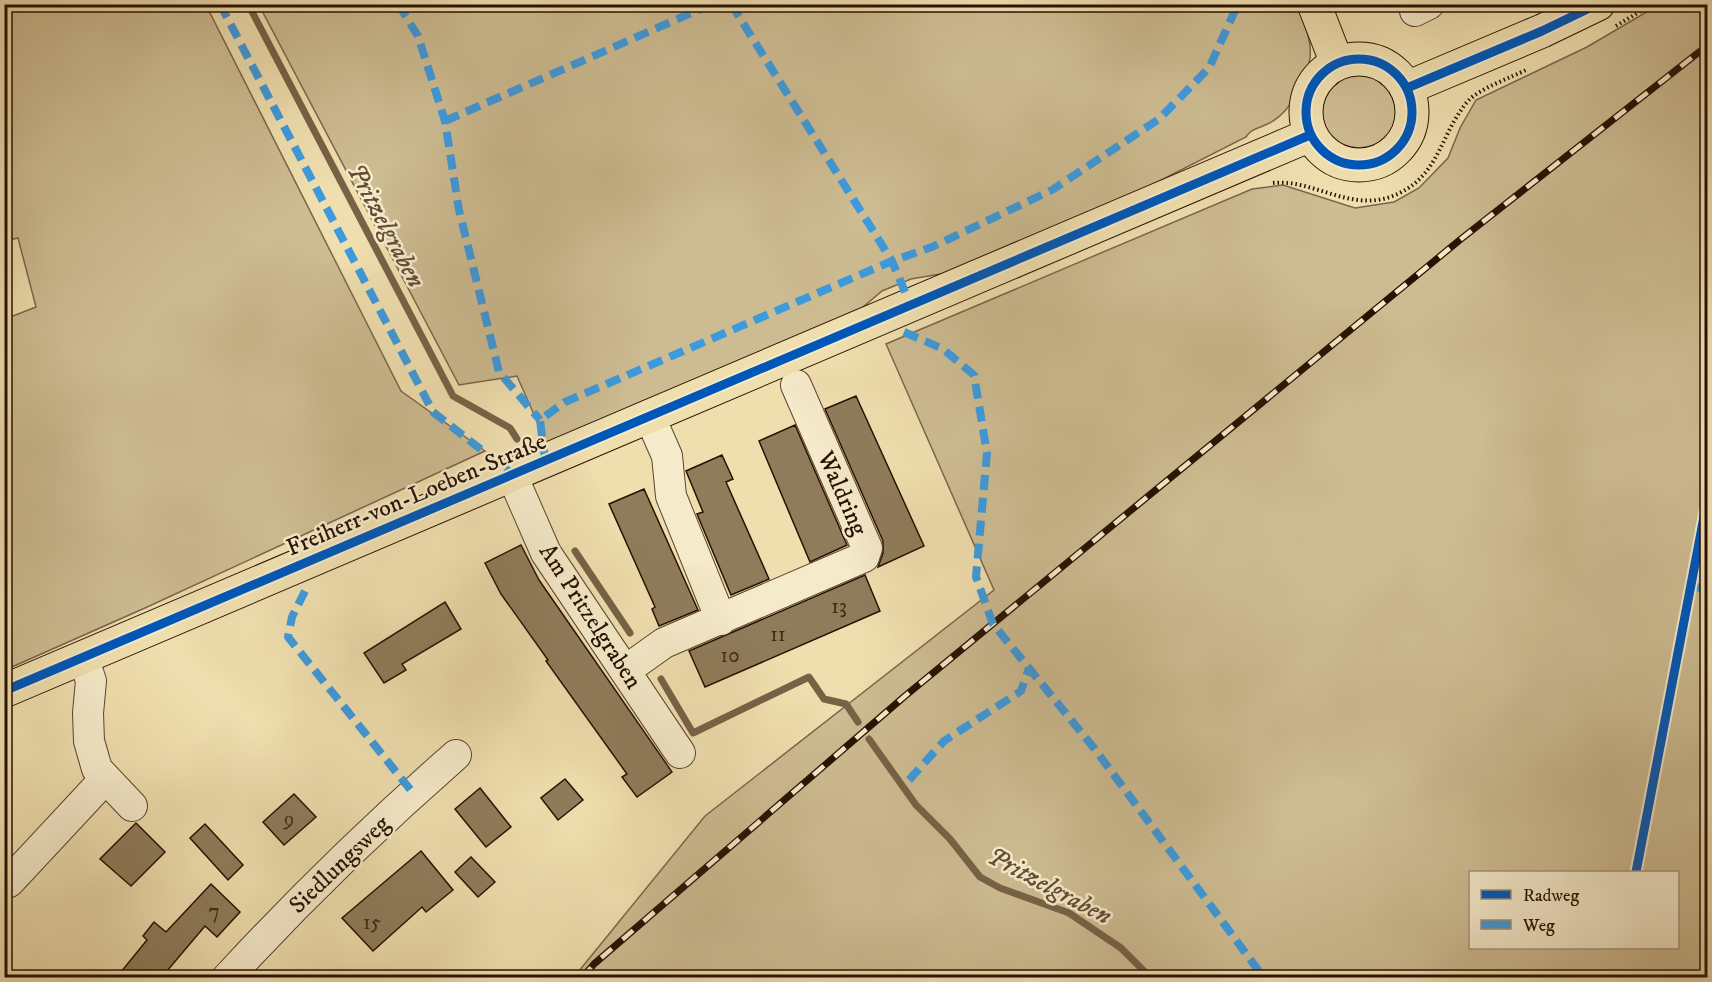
<svg xmlns="http://www.w3.org/2000/svg" width="1712" height="982" viewBox="0 0 1712 982" font-family="'IM FELL DW Pica',serif">
	<rect width="100%" height="100%" fill="#efdeae"/>
	<filter id="stains"><feTurbulence type="fractalNoise" baseFrequency=".00333" numOctaves="4"/><feColorMatrix values="0 0 0 0 .2 0 0 0 0 .09 0 0 0 0 .02 0 0 0 .5 -.17"/></filter>
	<radialGradient id="worn" r=".72"><stop offset=".6" stop-color="#630" stop-opacity="0"/><stop offset="1" stop-color="#630" stop-opacity=".3"/></radialGradient>
	<path fill="#cdbb91" stroke="#7a664a" stroke-width="1.5" fill-rule="evenodd" d="M5,4L206,5L401,391L485,451L145,608L5,670V319L36,307L18,238L5,241Z
		M1660,4L1708,5L1707,977H574L705,816L994,590L886,344L1252,189L1283,185L1355,208L1394,202L1419,188L1448,158L1460,128L1476,100L1587,47ZM1470,872H1678V948H1470Z
		M259,5H1297C1304,21 1312,41 1310,58C1307,80 1291,110 1273,121C1263,128 1252,127 1246,137L1116,203L952,272L911,279L882,291L856,313L547,444L517,376L459,385Z
		M1321 110a38 38 0 1 1 76 0a38 38 0 1 1-76 0Z"/>
	<g fill="none" stroke-linecap="round" stroke-linejoin="round">
		<path stroke="#776246" stroke-width="7" d="M248,4L453,396L510,428L517,439
			M575,551L630,633
			M661,679L693,733L809,677L824,699L846,704L858,722
			M869,739L916,805L950,839L980,877L1000,888L1069,913L1121,948L1151,978"/>
	</g>
	<path fill="#8f7c5b" stroke="#281102" stroke-width="1.5" d="M856,396L924,546L878,567L883,553V541L825,409Z
		M795,425L847,545L810,562L759,441Z
		M722,455L733,479L726,482L769,579L731,595L697,514L703,512L686,471Z
		M644,489L698,610L659,626L652,609L655,607L609,504Z
		M521,545L539,580L672,772L637,797L622,777L627,774L546,661L548,660L501,594L485,563Z
		M865,575L880,611L705,687L689,651Z
		M445,602L461,629L402,664L406,670L384,683L364,653Z
		M565,779L583,800L558,820L541,798Z
		M480,788L511,827L486,847L455,809Z
		M294,794L316,817L284,845L263,822Z
		M136,823L165,852L131,886L100,859Z
		M205,824L243,865L228,880L190,838Z
		M421,851L453,890L426,912L422,907L373,951L342,918Z
		M471,857L495,882L478,897L455,872Z
		M211,884L240,912L217,937L205,926L161,978H116L147,940L143,936L154,922L166,932Z"/>
	<g fill="none" stroke-linecap="round" stroke-linejoin="round">
		<g stroke="#5a442d" stroke-width="32">
			<path id="minor" d="M1415,11L1429,4
				M649,415L667,456L671,496L721,620
				M511,473L546,553L680,753
				M83,657L91,681L88,713L89,741L97,769L132,806
				M626,670L664,643L864,557L867,548L796,385
				M9,882L105,779
				M227,978C299,900 376,825 456,755"/>
		</g>
		<g stroke="#281102" stroke-width="35">
			<path id="major" d="M1314,4L1337,63
				M1306 112a53 53 0 1 1 106 0a53 53 0 1 1-106 0Z
				M1407,88L1542,31L1598,4
				M4,691L1310,135"/>
		</g>
		<path stroke="#281102" stroke-width="4" stroke-dasharray="1.5 3" stroke-linecap="butt" d="M1616,26L1652,4
			M1273,183C1313,179 1348,211 1390,197C1441,179 1439,133 1469,100C1479,89 1512,77 1526,70"/>
		<use href="#minor" stroke="#f5eaca" stroke-width="30"/>
		<use href="#major" stroke="#efdeae" stroke-width="33"/>
		<g stroke="#281102" stroke-width="7">
			<path id="rail" d="M582,978L594,964L905,696L1461,239L1708,45"/>
		</g>
		<use href="#rail" stroke="#f5eaca" stroke-width="4.5" stroke-dasharray="14" stroke-linecap="butt"/>
		<path stroke="#3d9add" stroke-width="8" stroke-dasharray="15 8" stroke-linecap="butt" d="M220,4L433,412L511,473
			M398,4L418,36L445,121L459,210L499,372L540,420
			M731,4L892,261L910,304
			M445,121L712,4
			M904,332L943,349L974,375L987,453L976,577L993,624L1094,748L1264,978
			M545,459L540,420L565,402L892,261L932,247L1052,190L1159,119L1209,68L1238,4
			M1691,584L1708,592
			M305,591L292,617L288,637L413,793
			M909,780L944,741L1021,691L1029,668"/>
		<g stroke="#f5eaca" stroke-width="13">
			<path id="cycleway" d="M1306 112a53 53 0 1 1 106 0a53 53 0 1 1-106 0Z
				M1407,88L1542,31L1598,4
				M4,691L1310,135
				M1636,872L1708,496"/>
		</g>
		<use href="#cycleway" stroke="#0057b8" stroke-width="9"/>
	</g>
	<g text-anchor="middle" stroke-width="5" stroke-linejoin="round" paint-order="stroke">
		<g font-size="21" fill="#422c18">
			<text x="839" y="613">13</text>
			<text x="778" y="641">11</text>
			<text x="730" y="662">10</text>
			<text x="289" y="826">9</text>
			<text x="214" y="918">7</text>
			<text x="372" y="929">15</text>
		</g>
		<g font-size="24" fill="#281102" stroke="#f5eaca">
			<text transform="translate(843 493) rotate(66)" y="8">Waldring</text>
			<text transform="translate(416 494) rotate(-23)" y="8">Freiherr-von-Loeben-Straße</text>
			<text transform="translate(591 616) rotate(57)" y="8">Am Pritzelgraben</text>
			<text transform="translate(339 864) rotate(-44)" y="8">Siedlungsweg</text>
		</g>
		<g font-size="26" font-style="italic" fill="#634e35" stroke="#f5eaca">
			<text transform="translate(387 225) rotate(62)" y="9">Pritzelgraben</text>
			<text transform="translate(1050 885) rotate(28)" y="9">Pritzelgraben</text>
		</g>
	</g>
	<rect width="1712" height="982" fill="none" stroke="#efdeae" stroke-width="24"/>
	<rect x="6" y="6" width="1700" height="970" fill="none" stroke="#281102" stroke-width="3"/>
	<rect x="12" y="12" width="1688" height="958" fill="none" stroke="#281102" stroke-width="1.5"/>
	<rect x="1469" y="871" width="210" height="78" fill="#f5eaca" stroke="#a3937a" stroke-width="1.5"/>
	<rect x="1481" y="890" width="30" height="9" fill="#0057b8" stroke="#a3937a" stroke-width="1.5"/>
	<text x="1523" y="901" font-size="18" fill="#281102">Radweg</text>
	<rect x="1481" y="920" width="30" height="9" fill="#3d9add" stroke="#a3937a" stroke-width="1.5"/>
	<text x="1523" y="931" font-size="18" fill="#281102">Weg</text>
	<rect width="100%" height="100%" filter="url(#stains)"/>
	<rect width="100%" height="100%" fill="url(#worn)"/>
</svg>
